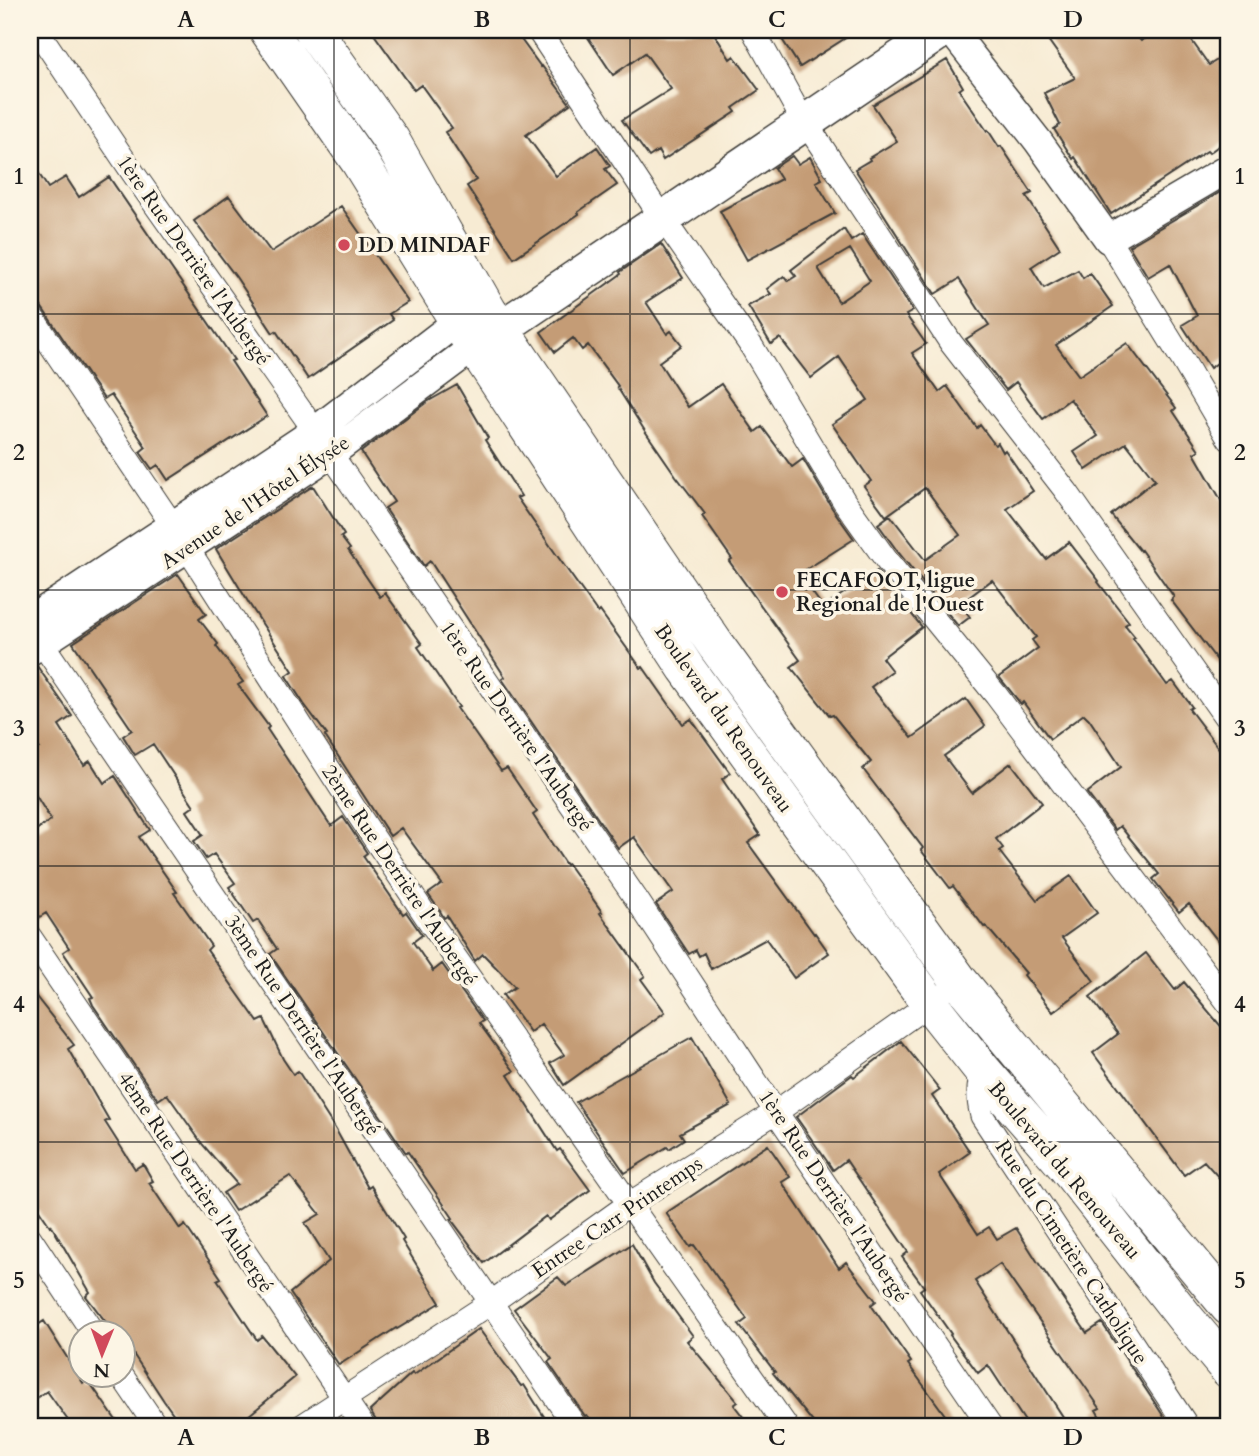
<svg xmlns="http://www.w3.org/2000/svg" width="1259" height="1456" viewBox="0 0 1259 1456" font-family="Cardo,serif">
	<rect width="100%" height="100%" fill="#fcf5e5"/>
	<filter id="ink" filterUnits="userSpaceOnUse"><feTurbulence type="fractalNoise" baseFrequency=".0143" numOctaves="2"/><feDisplacementMap in="SourceGraphic" scale="14" xChannelSelector="R" yChannelSelector="G"/><feConvolveMatrix kernelMatrix="1 2 1 2 8 2 1 2 1" color-interpolation-filters="sRGB"/></filter>
	<filter id="wash" filterUnits="userSpaceOnUse"><feTurbulence type="fractalNoise" baseFrequency=".00686" numOctaves="4" result="noise"/><feDisplacementMap in="SourceGraphic" scale="28" xChannelSelector="R" yChannelSelector="G"/><feGaussianBlur stdDeviation="1.57" result="paint"/><feColorMatrix in="noise" values="0 0 0 0 0 0 0 0 0 0 0 0 0 0 0 0 0 1.4 0 .05"/><feComposite in="paint" operator="in"/></filter>
	<g filter="url(#wash)">
		<rect width="100%" height="100%" fill="#f7ebd3"/>
		<g id="blocks">
			<path fill="#c49c76" fill-rule="evenodd" d="M371,30H514L541,67L542,66L570,104L526,135L556,176L597,147L610,166L605,169L617,185L578,212L579,214L514,258L467,186L476,180L445,132L452,128L421,85L414,90Z
				M583,30H712L730,59L734,56L759,90L733,108L736,112L663,160L658,151L649,157L622,120L671,89L645,53L613,75Z
				M776,30H858L800,67Z
				M1041,30H1132L1141,41L1158,30H1184L1209,65L1229,53V138L1209,153L1207,151L1111,214L1075,157L1073,159L1054,129L1060,125L1044,93L1075,78Z
				M947,60L963,87L959,90L987,131L988,130L999,147L1001,146L1032,193L1026,196L1060,248L1031,267L1044,288L1078,270L1083,278L1090,273L1113,306L1056,345L1079,376L1127,343L1176,408L1173,411L1199,450L1194,453L1221,500L1229,495V676L1171,600L1174,597L1141,550L1140,551L1111,515L1155,480L1126,443L1086,470L1074,452L1098,436L1070,399L1043,419L1016,382L1006,390L966,339L989,325L959,279L935,294L855,169L870,160L869,158L897,141L873,105Z
				M792,156L798,164L810,157L822,179L816,182L835,213L747,260L720,211L781,179L774,168Z
				M30,160L48,188L66,177L79,197L109,177L234,360L231,361L267,416L168,480L158,465L152,469L140,452L146,447L111,395L104,399L30,290Z
				M1229,187V355L1210,368L1182,325L1197,316L1170,264L1148,277L1129,246Z
				M229,196L271,252L341,206L408,302L389,314L393,320L308,379L276,331L273,333L236,277L194,221Z
				M844,229L851,241L862,234L913,311L906,315L926,344L912,353L939,392L947,386L977,428L980,425L995,445L998,443L1003,452L1005,450L1033,491L1007,509L1046,559L1069,542L1099,581L1098,582L1129,622L1125,625L1135,637L1133,638L1167,685L1173,681L1192,707L1189,709L1229,762V955L1189,904L1179,912L1153,879L1159,874L1120,826L1115,830L1087,793L1121,767L1089,719L1084,714L1050,739L1023,702L1021,704L999,677L1038,648L1032,640L1036,637L992,580L960,604L970,617L958,626L898,552L878,524L890,515L925,560L960,535L925,488L886,516L864,486L871,481L832,424L868,400L839,357L811,378L780,338L771,344L748,306L771,294L767,289L784,276L788,281L796,276L791,270ZM850,249L870,281L839,302L818,268Z
				M661,244L683,278L646,302L667,334L671,331L682,345L659,362L688,407L721,384L755,432L762,427L792,467L803,459L832,508L854,539L799,574L823,607L877,571L922,627L882,658L892,671L871,687L912,738L966,699L985,726L944,756L972,793L1011,763L1042,803L996,839L1003,848L999,851L1037,900L1071,876L1097,913L1062,938L1094,981L1053,1012L1024,975L1026,973L986,926L984,927L953,886L950,888L921,850L923,848L863,769L871,762L833,715L830,716L791,667L800,660L729,561L732,559L702,516L705,514L676,476L645,431L617,387L618,386L588,345L582,350L573,338L555,352L541,332L621,274L620,272Z
				M457,385L488,438L485,440L521,496L517,498L558,557L598,613L600,611L641,668L643,667L683,724L691,719L730,773L722,779L760,835L748,843L814,934L815,933L829,953L794,978L766,939L711,969L704,953L699,956L696,950L689,954L656,904L673,892L634,837L618,848L502,679L505,677L430,561L424,566L385,508L394,502L361,452L427,402Z
				M313,486L344,535L341,537L350,549L348,550L380,597L385,593L422,644L418,647L459,707L457,708L501,771L507,768L537,812L533,815L566,865L568,864L602,912L600,913L645,976L641,979L665,1012L564,1085L550,1063L564,1055L541,1024L530,1032L503,995L515,987L483,954L475,961L447,916L444,918L440,911L428,894L442,884L401,828L390,836L325,736L327,735L304,704L286,676L293,671L250,605L216,549Z
				M178,574L206,614L199,619L218,644L216,646L243,682L238,685L269,727L267,729L331,826L343,817L367,853L363,856L403,914L406,912L422,935L413,942L433,971L442,964L483,1021L479,1023L514,1071L508,1075L557,1151L560,1149L590,1190L549,1220L546,1216L484,1263L451,1219L453,1218L408,1152L406,1153L270,954L277,949L258,920L253,923L229,887L235,883L214,854L206,859L194,841L203,835L187,811L194,806L153,744L135,755L123,736L132,730L73,643Z
				M37,666L72,716L59,725L84,765L90,761L104,783L115,776L150,830L139,837L177,892L174,893L211,946L207,950L258,1022L264,1019L283,1059L293,1074L298,1071L336,1130L368,1188L371,1186L404,1239L402,1241L440,1303L397,1329L396,1328L339,1365L290,1293L329,1261L305,1223L320,1214L290,1176L235,1211L223,1193L237,1184L203,1145L167,1094L158,1100L93,1005L90,998L93,997L63,952L69,948L46,913L30,923V834L51,820L30,786V753L39,748L30,735V667Z
				M1146,953L1175,990L1184,982L1229,1036V1189L1204,1161L1184,1175L1093,1053L1118,1034L1090,997Z
				M30,989L74,1045L68,1049L109,1120L105,1122L135,1169L143,1164L153,1181L149,1183L180,1229L185,1225L221,1278L217,1280L257,1340L262,1336L295,1377L236,1426H182L164,1401L124,1340L122,1342V1334H115L86,1296L90,1292L51,1225L50,1226L39,1210L30,1217Z
				M692,1037L731,1105L680,1133L684,1139L669,1149L667,1147L625,1173L576,1102Z
				M901,1041L940,1090L932,1096L970,1152L939,1174L978,1234L989,1227L997,1239L1016,1228L1037,1261L1087,1333L1102,1323L1170,1426H1105L1096,1410L1100,1408L1000,1264L975,1281L1069,1426H1028L988,1365L978,1373L950,1335L951,1334L920,1290L924,1287L902,1257L908,1252L846,1160L833,1170L829,1164L796,1117L852,1075L854,1077Z
				M768,1145L790,1177L782,1182L839,1268L846,1262L876,1301L871,1305L911,1362L908,1364L953,1426H816L773,1373L775,1372L739,1325L747,1319L694,1245L690,1247L666,1213Z
				M632,1244L654,1283L693,1336L687,1341L738,1402L734,1405L750,1426H596L587,1415L585,1416L548,1362L552,1359L514,1309L558,1277L566,1286Z
				M44,1321L83,1383L88,1380L120,1426H72L47,1391L30,1402V1330Z
				M479,1329L521,1386L524,1385L550,1426H377L375,1419L370,1411L412,1373L414,1375Z"/>
		</g>
	</g>
	<g filter="url(#ink)">
		<use href="#blocks" fill-opacity="0" stroke="#3d3b37" stroke-width="2"/>
		<g fill="none" stroke-linecap="round" stroke-linejoin="round">
			<g stroke="#3d3b37" stroke-width="25">
				<path id="minor" d="M37,30L133,173L315,431L639,903L776,1112L990,1426
					M538,30L652,203L752,347L844,501L887,561L996,695L1229,1004
					M753,30L796,108L951,343L1066,491L1229,722
					M1108,239L1182,359L1229,439
					M30,314L173,526L354,808L428,919L786,1426
					M33,630L575,1426
					M30,937L363,1426
					M983,1071C977,1088 978,1100 982,1116L1187,1426
					M30,1238L94,1334
					M122,1376L156,1426
					M302,1426L492,1302L629,1204L776,1112L940,996"/>
			</g>
			<g stroke="#3d3b37" stroke-width="31">
				<path id="tertiary" d="M951,30L1038,141L1108,239L1229,168
					M30,620L315,431L458,321
					M30,651L329,455L475,346"/>
			</g>
			<g stroke="#3d3b37" stroke-width="38">
				<path id="primary" d="M478,344L942,30"/>
			</g>
			<g stroke="#3d3b37" stroke-width="39">
				<path id="trunk" d="M268,30L359,161L458,321L686,668L930,1004L983,1071L1065,1165L1186,1319L1229,1370
					M313,30L391,140L488,311L717,647L960,982L1229,1307"/>
			</g>
			<use href="#minor" stroke="#fff" stroke-width="23"/>
			<use href="#tertiary" stroke="#fff" stroke-width="28"/>
			<use href="#primary" stroke="#fff" stroke-width="35"/>
			<use href="#trunk" stroke="#fff" stroke-width="37"/>
		</g>
	</g>
	<path fill="none" stroke="#1c1c1c" stroke-width="2" stroke-opacity="0.55" d="M334,30V1426M630,30V1426M925,30V1426M30,314H1229M30,590H1229M30,866H1229M30,1142H1229"/>
	<g fill="#d1495b" stroke="#fcf5e5" stroke-width="2.5">
		<circle cx="344" cy="245" r="7"/>
		<circle cx="782" cy="592" r="7"/>
	</g>
	<g text-anchor="middle" stroke-width="7" stroke-linejoin="round" paint-order="stroke">
		<g font-size="21" font-weight="bold" fill="#1c1c1c" stroke="#fcf5e5" text-anchor="start">
			<text x="358" y="252">DD MINDAF</text>
			<text x="796" y="587">FECAFOOT, ligue<tspan x="796" dy="24">Regional de l'Ouest</tspan></text>
		</g>
		<g font-size="21" fill="#1c1c1c" stroke="#fcf5e5">
			<text transform="translate(194 260) rotate(55)" y="7">1ère Rue Derrière l'Aubergé</text>
			<text transform="translate(255 502) rotate(-34)" y="7">Avenue de l'Hôtel Élysée</text>
			<text transform="translate(724 718) rotate(55)" y="7">Boulevard du Renouveau</text>
			<text transform="translate(517 726) rotate(55)" y="7">1ère Rue Derrière l'Aubergé</text>
			<text transform="translate(400 875) rotate(56)" y="7">2ème Rue Derrière l'Aubergé</text>
			<text transform="translate(303 1025) rotate(56)" y="7">3ème Rue Derrière l'Aubergé</text>
			<text transform="translate(1065 1170) rotate(50)" y="7">Boulevard du Renouveau</text>
			<text transform="translate(196 1182) rotate(56)" y="7">4ème Rue Derrière l'Aubergé</text>
			<text transform="translate(834 1196) rotate(56)" y="7">1ère Rue Derrière l'Aubergé</text>
			<text transform="translate(617 1217) rotate(-34)" y="7">Entree Carr Printemps</text>
			<text transform="translate(1072 1252) rotate(57)" y="7">Rue du Cimetière Catholique</text>
		</g>
	</g>
	<rect width="1259" height="1456" fill="none" stroke="#fcf5e5" stroke-width="77"/>
	<g transform="translate(102 1354) rotate(181)"><circle r="33" fill="#fcf5e5" stroke="#a29e95" stroke-width="2"/>
	<path d="M0-5L12 26L0 18L-12 26Z" fill="#d1495b"/>
	<text y="-10" font-size="19" font-weight="bold" text-anchor="middle" fill="#1c1c1c">N</text>
	</g>
	<rect x="38" y="38" width="1182" height="1380" fill="none" stroke="#1c1c1c" stroke-width="2.5"/>
	<g font-size="23" text-anchor="middle" font-weight="bold" fill="#1c1c1c">
		<text x="186" y="27">A</text>
		<text x="482" y="27">B</text>
		<text x="777" y="27">C</text>
		<text x="1073" y="27">D</text>
		<text x="19" y="184">1</text>
		<text x="1240" y="184">1</text>
		<text x="19" y="460">2</text>
		<text x="1240" y="460">2</text>
		<text x="19" y="736">3</text>
		<text x="1240" y="736">3</text>
		<text x="19" y="1012">4</text>
		<text x="1240" y="1012">4</text>
		<text x="19" y="1288">5</text>
		<text x="1240" y="1288">5</text>
		<text x="186" y="1445">A</text>
		<text x="482" y="1445">B</text>
		<text x="777" y="1445">C</text>
		<text x="1073" y="1445">D</text>
	</g>
</svg>
